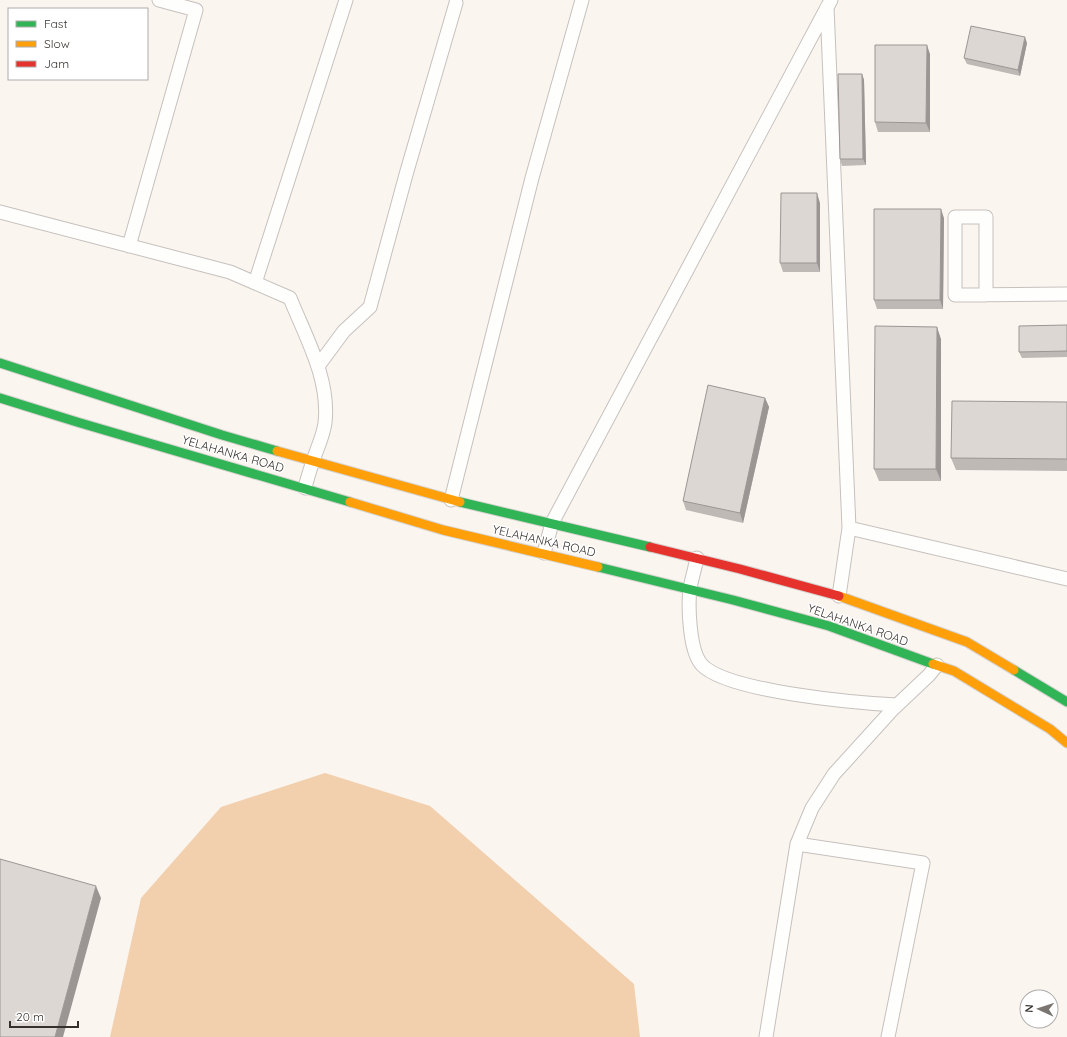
<svg xmlns="http://www.w3.org/2000/svg" width="1067" height="1037" viewBox="0 0 1067 1037" font-family="Quicksand,sans-serif">
	<rect width="100%" height="100%" fill="#fbf5f0"/>
	<path fill="#f2cfad" d="M325,773L430,806L634,984L640,1037H110L141,898L221,807Z"/>
	<g fill="none" stroke-linecap="round" stroke-linejoin="round">
		<g stroke="#c6c1bd" stroke-width="15">
			<path id="lane" d="M827,7L849,528L839,596
				M0,212L230,272L290,298C306,338 330,379 325,423C323,437 317,448 313,461C310,470 307,479 305,488
				M129,246L196,10L159,0
				M255,283L346,0
				M986,295V217H955V295L1067,294
				M318,366L344,331L370,307L407,171L456,3
				M451,500L532,178L582,0
				M849,528L1067,579
				M544,553L552,523L831,0
				M697,558C695,568 692,578 690,588C688,606 689,651 702,665C728,692 858,703 897,705
				M797,844L812,808L834,774L893,709L929,675L937,665
				M766,1037L797,844L923,863L888,1037"/>
		</g>
		<g stroke="#d5d2cf" stroke-width="11">
			<path id="fast" d="M0,363L222,435L277,451
				M0,398L77,422L350,502
				M460,502L650,547
				M598,567L733,600L829,626L933,664
				M1014,670L1067,702"/>
		</g>
		<g stroke="#d5d2cf" stroke-width="11">
			<path id="slow" d="M277,451L460,502
				M350,502L443,530L598,567
				M839,596L967,642L1014,670
				M933,664L954,671L1050,729L1067,743"/>
		</g>
		<g stroke="#d5d2cf" stroke-width="11">
			<path id="jam" d="M650,547L740,569L839,596"/>
		</g>
		<use href="#lane" stroke="#fefefd" stroke-width="13"/>
		<use href="#fast" stroke="#30b455" stroke-width="9"/>
		<use href="#slow" stroke="#ff9f0a" stroke-width="9"/>
		<use href="#jam" stroke="#e5322d" stroke-width="9"/>
	</g>
	<path fill="#beb9b5" d="M1027,43L1020,76L967,64L964,58Z
		M930,54V132H878L875,122Z
		M862,74L864,80L866,165L842,166L840,159Z
		M820,203V272H783L780,263Z
		M944,218L943,309H877L874,300Z
		M1067,325V357L1022,358L1019,352Z
		M941,339V481H879L874,469Z
		M765,398L769,407L743,523L686,510L683,501Z
		M1067,402V471L956,470L951,458Z"/>
	<path fill="#9b9694" d="M1025,37L1027,43L1020,76L1018,70Z
		M927,45L930,54V132L926,123Z
		M862,74L864,80L866,165L863,159Z
		M817,193L820,203V272L817,263Z
		M941,209L944,218L943,309L940,300Z
		M937,327L941,339V481L936,469Z
		M765,398L769,407L743,523L740,513Z
		M96,886L101,898L63,1037H55Z"/>
	<path fill="#ddd7d3" stroke="#9b9694" d="M971,26L1025,37L1018,70L964,58Z
		M875,45H927L926,123L875,122Z
		M838,74H862L863,159H840Z
		M781,193H817V263H780Z
		M874,209H941L940,300H874Z
		M1067,325V351L1019,352V326Z
		M875,326L937,327L936,469H874Z
		M708,385L765,398L740,513L683,501Z
		M952,401L1067,402V459L951,458Z
		M0,859L96,886L55,1037H0Z"/>
	<g text-anchor="middle" stroke-width="3" stroke-linejoin="round" paint-order="stroke">
		<g font-size="12" fill="#35302c" stroke="#fff">
			<text transform="translate(233 454) rotate(16)" y="4">YELAHANKA ROAD</text>
			<text transform="translate(544 541) rotate(13)" y="4">YELAHANKA ROAD</text>
			<text transform="translate(858 625) rotate(19)" y="4">YELAHANKA ROAD</text>
		</g>
	</g>
	<rect x="8" y="8" width="140" height="72" fill="#ffffff" stroke="#aeacab"/>
	<rect x="16" y="21" width="20" height="6" fill="#30b455" stroke="#aeacab"/>
	<text x="44" y="28" font-size="12" fill="#35302c">Fast</text>
	<rect x="16" y="41" width="20" height="6" fill="#ff9f0a" stroke="#aeacab"/>
	<text x="44" y="48" font-size="12" fill="#35302c">Slow</text>
	<rect x="16" y="61" width="20" height="6" fill="#e5322d" stroke="#aeacab"/>
	<text x="44" y="68" font-size="12" fill="#35302c">Jam</text>
	<g transform="translate(1039 1009) rotate(273)"><circle r="19" fill="#ffffff" stroke="#aeacab"/>
	<path d="M0-3L7 15L0 10L-7 15Z" fill="#7a7571"/>
	<text y="-6" font-size="11" font-weight="bold" text-anchor="middle" fill="#35302c">N</text>
	</g>
	<path d="M10 1021v6h68v-6" fill="none" stroke="#35302c" stroke-width="2"/>
	<text x="16" y="1021" font-size="12" fill="#35302c" stroke="#ffffff" stroke-width="3" paint-order="stroke">20 m</text>
</svg>
